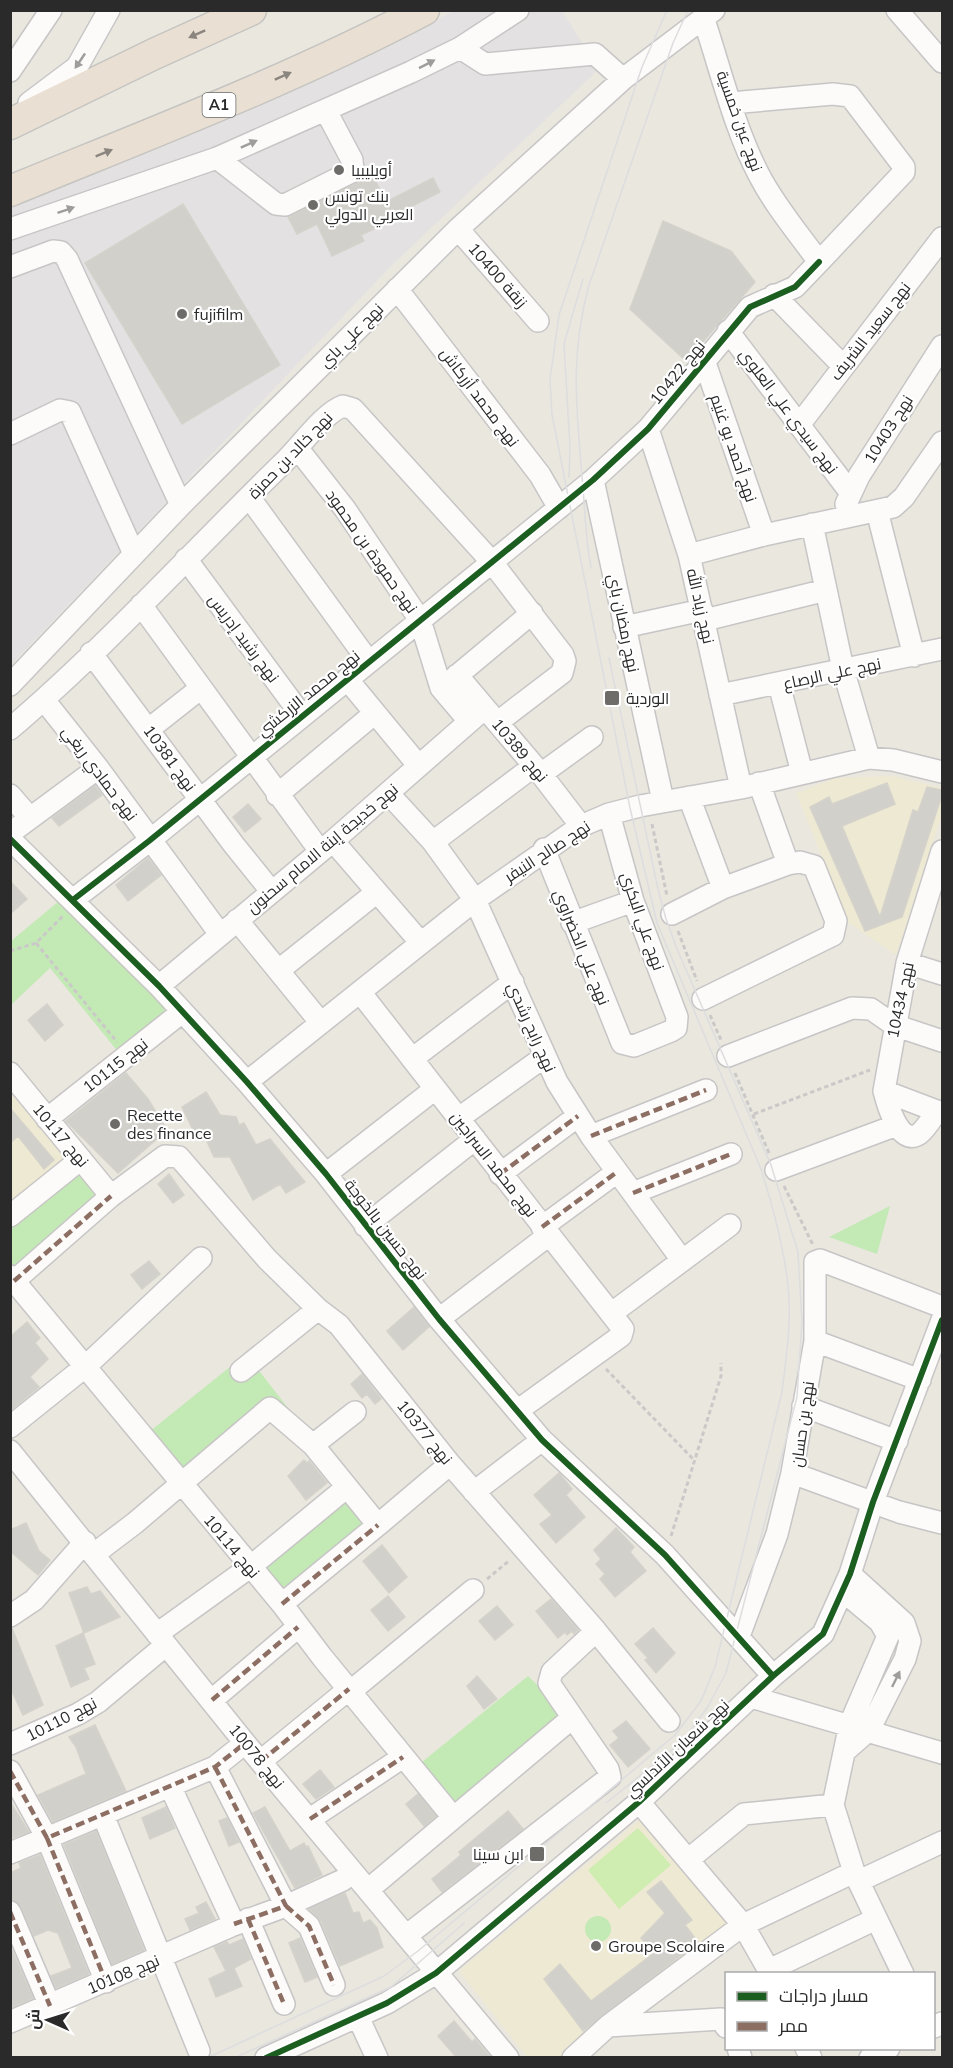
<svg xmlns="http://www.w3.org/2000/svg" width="953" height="2068" viewBox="0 0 953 2068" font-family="Mulish,Cairo,sans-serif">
	<rect width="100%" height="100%" fill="#eae7df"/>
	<path fill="#e4e1e2" d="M454,11H562L599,69L391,266L11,665V205L397,39Z"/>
	<path fill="#eee9d2" d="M892,776L942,788V815L896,955L849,923L796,793L836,778Z
		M10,1092L67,1161L10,1208Z
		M642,1818L733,1922L571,2057H527L459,1971Z"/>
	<path fill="#c3e9b5" d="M65,896L183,1020L128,1064L50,968L11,1005V941Z
		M92,1158L125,1196L11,1283L10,1226Z
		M890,1206L877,1254L829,1237Z
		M246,1354L288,1408L181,1493L139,1440Z
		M349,1474L390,1526L281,1614L240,1562Z
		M528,1676L566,1713L455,1803L422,1762Z
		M585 1929a13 13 0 1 1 26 0a13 13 0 1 1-26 0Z"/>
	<path fill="#cfedb1" d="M638,1828L671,1865L619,1909L588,1870Z"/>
	<path fill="#d2d0ca" stroke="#d4d2cb" stroke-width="1.5" d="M370,170L386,202L433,178L440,192L381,222L383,225L361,235L364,241L332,256L317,224L297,234L288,217L359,182Z
		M183,204L280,365L182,424L85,263Z
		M663,221L731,251L755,282L686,361L630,309Z
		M887,783L895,804L842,826L880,917L913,810L918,812L927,787L942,790V795L902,917L865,931L810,807L829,797L832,804Z
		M95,786L102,795L59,826L52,818Z
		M248,804L261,819L245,832L233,817Z
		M148,858L161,875L128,901L116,885Z
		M10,881L27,899L10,914Z
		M47,1004L63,1025L45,1041L28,1020Z
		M126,1073L148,1099L167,1130L118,1173L66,1121Z
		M206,1092L220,1115L236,1117L239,1125L244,1123L256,1145L270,1139L305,1182L286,1193L280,1184L253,1200L230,1157H214L201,1128L194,1132L182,1107Z
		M10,1108L54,1160L44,1169L18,1136L10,1143Z
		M169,1174L184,1195L173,1203L158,1184Z
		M149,1261L160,1274L142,1289L131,1275Z
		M414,1307L429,1327L403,1350L387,1331Z
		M27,1322L40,1338L35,1343L48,1359L30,1377L39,1387L11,1410L10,1337Z
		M362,1374L381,1399L375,1404L367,1394L362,1398L351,1384Z
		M304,1460L307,1463L309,1461L327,1483L306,1500L288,1476Z
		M559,1473L572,1489L566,1495L585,1517L556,1543L540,1524L552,1515L534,1495Z
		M26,1523L39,1551L50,1560L38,1575L10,1551V1530Z
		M616,1528L634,1547L630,1552L646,1571L615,1597L600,1579L605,1574L596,1564L601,1559L594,1550Z
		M382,1545L407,1577L389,1593L363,1561Z
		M87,1587L91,1594L100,1591L120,1617L84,1633L69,1593Z
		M388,1596L405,1617L388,1631L371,1610Z
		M551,1599L578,1630L574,1634L572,1631L567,1635L565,1632L558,1638L536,1611Z
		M497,1606L513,1625L495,1640L479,1621Z
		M12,1628L43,1705L23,1715L10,1687Z
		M653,1628L675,1653L656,1673L645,1660L648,1658L635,1644Z
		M83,1633L95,1664L84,1668L89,1679L71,1687L56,1646Z
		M477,1676L497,1699L484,1709L467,1686Z
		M626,1721L650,1749L628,1767L610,1745L619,1738L613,1731Z
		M95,1725L126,1791L53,1822L38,1795L86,1774L76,1747L69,1737Z
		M320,1770L334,1787L316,1799L303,1784Z
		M418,1794L436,1816L424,1826L406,1804Z
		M10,1802L29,1832L10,1839Z
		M166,1807L175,1828L150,1839L142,1818Z
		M265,1807L290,1851L304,1843L306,1847L308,1846L322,1875L295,1888L253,1813Z
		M508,1811L523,1829L442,1892L432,1879L461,1855L459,1852Z
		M227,1818L239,1842L229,1846L219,1821Z
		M96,1831L144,1950L112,1964L64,1845Z
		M40,1855L89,1974L56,1988L51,1976L72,1968L58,1933L48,1930L34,1936L21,1906L10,1899V1873L21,1868L19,1863Z
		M661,1881L692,1920L685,1925L698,1942L583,2031L544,1979L560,1964L591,2001L654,1953L641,1938L665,1913L647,1892Z
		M345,1893L353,1913L359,1912L363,1923L370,1920L377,1928L383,1947L340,1966L321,1921L309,1909Z
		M206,1902L215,1919L190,1930L185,1919L199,1913L196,1907Z
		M300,1938L317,1977L305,1982L289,1943Z
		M243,1939L251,1959L234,1968L242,1986L216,1997L209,1979L226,1971L214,1947L227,1942L229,1945Z
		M10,1946L33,1998L10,2008Z
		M454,2021L472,2042L475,2039L491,2058H457L438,2036Z"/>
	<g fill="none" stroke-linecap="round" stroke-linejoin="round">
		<g stroke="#c7c5c5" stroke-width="24">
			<path id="minor" d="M897,10L942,62
				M704,20C721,71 734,127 759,175C775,206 799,234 819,262L904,172V167L850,96L833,94L731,103
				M460,48L485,64L595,54L623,79
				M10,71L51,10
				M29,103L77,67L109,10
				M217,158L276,204L285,205L353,171L352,160L326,111
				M10,229L217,158L411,72L460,48L518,10
				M458,229L538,321
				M10,267L53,251L61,252L67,259L181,505
				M397,289L540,475L559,508
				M774,295L843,366
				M728,331L850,492
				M704,360L764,535
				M799,425L942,238
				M648,429L689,555L741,788
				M10,434L60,410L70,412L134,554
				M298,449L345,509L420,620L441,688L469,721
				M593,480L663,801
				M249,497L369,662
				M846,504L859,476L942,346
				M877,511L914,656
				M812,524L843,669L869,758
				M689,555L764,535L893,507L904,497L942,442
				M186,559L302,716
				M141,605L320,851
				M705,620L826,590
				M624,627L702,610
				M91,653L234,845L272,892
				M457,675L541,774L581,826
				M347,679L418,765
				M447,684L532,613
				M779,684L802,773
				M10,685L181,505L458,229L623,79L714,10
				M720,695L942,649
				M44,700L98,768L220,934
				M10,729C106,647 191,553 281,465C298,450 323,413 343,406L353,409L491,561L563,655L565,661L562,673L498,722
				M149,729L201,688
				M541,774L592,737
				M388,793L433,842L475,900L557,1082L591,1136L682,1260
				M10,795L30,818
				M277,795L375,713
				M689,797L723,888
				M10,833L98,768
				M10,839L159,986L247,1082L326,1174L439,1319L542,1440L665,1555L773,1676
				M333,841L421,943
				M433,842L534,766
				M544,849L622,1043L634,1046L671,1031L676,1028L677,1017L633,901L609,814
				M942,851L907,963L884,1091L942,1113
				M74,899L149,841L593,480L648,429L750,307L795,287L819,262
				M672,914L723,888L788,864L759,783
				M237,920L321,1023
				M572,923L633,901
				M907,963L942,974
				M279,970L377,892
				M159,986L333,841L485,708
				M360,992L623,1329L621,1336L517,1411
				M703,999L833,935L836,921L814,866L800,862L788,864
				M728,1056L852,1008L871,1009L894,1025L942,1041
				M412,1059L513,982
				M10,1073L111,1196
				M247,1082L475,900L581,826L609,814L640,806L741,788L869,758L893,760L942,772
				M884,1091C887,1103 899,1147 919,1134C926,1129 932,1118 937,1111
				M459,1118L544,1057
				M47,1119L182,1012
				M591,1136L706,1090
				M776,1170L897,1125
				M326,1174L435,1089
				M500,1174L578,1116
				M633,1193L731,1154
				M10,1216L81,1159
				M365,1226L475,1139
				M542,1227L617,1172
				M10,1276L282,1604L322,1657L452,1816
				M14,1281L111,1196L165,1156L179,1157L267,1259L318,1309L339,1325L450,1464L596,1631L669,1721
				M942,1307L820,1260L815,1262V1341L792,1473L899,1512L942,1523
				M612,1313L730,1225
				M439,1319L549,1235
				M815,1341L920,1380
				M241,1371L318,1309
				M803,1406L897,1441
				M10,1427L86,1366L201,1258
				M313,1445L355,1412
				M10,1451L245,1743L508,2058
				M474,1492L542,1440
				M94,1554L135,1523L270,1408L313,1445L378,1525L450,1464
				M282,1604L378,1525
				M10,1616L34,1600L85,1542
				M157,1634L250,1567L347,1487
				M739,1636L777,1534L792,1473
				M351,1691L473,1590
				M751,1697L942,1753
				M212,1700L298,1627
				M10,1744L78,1714L98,1702L166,1645
				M845,1751L869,1730L905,1659L910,1641L904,1623L850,1574
				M261,1761L349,1689
				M10,1771L47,1838L215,1767L245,1743
				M170,1786L234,1924
				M639,1802L743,1925L771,1974
				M833,1805L854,1872L903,1974
				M103,1815L199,2051
				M310,1819L403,1757
				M10,1853L47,1838L106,1982
				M689,1859L744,1814L833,1805L850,1724L888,1636L880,1622L843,1591
				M859,1881L942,1842
				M369,1889L572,1718
				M10,1912L50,2006
				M248,1919L284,2004
				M406,1936L610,1777L608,1769L549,1683L552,1672L596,1631
				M769,1970L876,1919
				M334,1985L309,1926L286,1906L343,1880
				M358,2017L377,2058
				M10,2022L231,1926L286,1906L215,1767
				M608,2026L721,2019L726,2027
				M934,2027L942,2023
				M738,2048L741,2058
				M806,2048L811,2058
				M266,2058L387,2003L436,1973L639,1802L773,1676L823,1634L850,1574L873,1502L942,1320
				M573,2058L608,2026L743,1925L854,1872
				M870,2058L889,2048"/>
		</g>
		<g stroke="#c5c4c1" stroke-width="33">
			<path id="highway" d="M10,124L154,54L251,10
				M10,191C149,134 291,80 424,10"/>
		</g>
		<path stroke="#cac9c8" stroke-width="3" stroke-dasharray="4.5 3" stroke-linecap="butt" d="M652,824L667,896
			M678,931L697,981
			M36,943L117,1042
			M10,951L36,943L63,916
			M710,1015L721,1040
			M735,1073L769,1153
			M754,1114L870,1070
			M784,1186L813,1245
			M606,1369L693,1459
			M671,1536L721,1376V1363
			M487,1579L510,1560"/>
		<use href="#minor" stroke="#fcfbfa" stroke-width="21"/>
		<use href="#highway" stroke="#e9e0d3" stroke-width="30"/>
		<path stroke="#dddddf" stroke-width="1.5" d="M569,477L570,447L564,344L583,279
			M591,567C585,537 585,506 582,476C576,404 570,356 589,285L673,43L688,10
			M606,1803L682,1742L707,1708L726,1673L797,1397L802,1321L798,1252L771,1165L677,949L666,919L658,889L609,658
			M207,2058L384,1976L418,1951L675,1735L701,1701L715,1667L782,1392C786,1358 792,1321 788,1286C784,1247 773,1207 761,1169L657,923L630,808L552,415L550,379L559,315L642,67L667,10
			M234,2058L391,1987L464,1923"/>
		<path stroke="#8d6e63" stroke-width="4.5" stroke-dasharray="9 4.5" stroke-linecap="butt" d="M591,1136L706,1090
			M500,1174L578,1116
			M633,1193L731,1154
			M542,1227L617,1172
			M14,1281L111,1196
			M282,1604L378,1525
			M212,1700L298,1627
			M261,1761L349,1689
			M215,1767L286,1906L234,1924
			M10,1771L47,1838L215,1767L245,1743
			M310,1819L403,1757
			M47,1838L106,1982
			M286,1906L309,1926L334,1985
			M10,1912L50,2006
			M248,1919L284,2004"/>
		<g stroke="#fff" stroke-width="10">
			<path id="cycleway" d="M10,839L159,986L247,1082L326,1174L439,1319L542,1440L665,1555L773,1676
				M74,899L149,841L593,480L648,429L750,307L795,287L819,262
				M266,2058L387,2003L436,1973L639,1802L773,1676L823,1634L850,1574L873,1502L942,1320"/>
		</g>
		<use href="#cycleway" stroke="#1b5e20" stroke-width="6"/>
	</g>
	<defs><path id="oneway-solid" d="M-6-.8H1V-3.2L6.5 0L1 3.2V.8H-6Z" transform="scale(1.5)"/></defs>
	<g fill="#8a857e">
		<use href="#oneway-solid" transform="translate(197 34) rotate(156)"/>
		<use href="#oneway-solid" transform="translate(283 76) rotate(-24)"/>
		<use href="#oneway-solid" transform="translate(104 153) rotate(-22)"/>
	</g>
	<g fill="#9e9d9c">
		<use href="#oneway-solid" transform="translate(80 61) rotate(124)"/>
		<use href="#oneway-solid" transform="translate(427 64) rotate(-27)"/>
		<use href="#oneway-solid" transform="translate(249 144) rotate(-24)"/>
		<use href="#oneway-solid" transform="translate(66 210) rotate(-19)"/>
		<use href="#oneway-solid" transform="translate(896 1679) rotate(-64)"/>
	</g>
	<g fill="#6d6c69" stroke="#fff" stroke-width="2">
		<circle cx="339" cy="170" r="6"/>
		<circle cx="313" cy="205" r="6"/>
		<circle cx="182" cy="314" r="6"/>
		<rect x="604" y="690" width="16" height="16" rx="3"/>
		<circle cx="115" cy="1124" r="6"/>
		<rect x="529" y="1846" width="16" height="16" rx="3"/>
		<circle cx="596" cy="1946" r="6"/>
	</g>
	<g text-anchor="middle" stroke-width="4.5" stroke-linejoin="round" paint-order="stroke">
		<rect fill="#fff" stroke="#6a6a6a" stroke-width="1.5" x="202.5" y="93" width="33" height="24" rx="4.5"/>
		<g font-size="15" font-weight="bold" fill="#2a2a2a">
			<text x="219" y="110">A1</text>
		</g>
		<g font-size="16" fill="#2a2a2a" stroke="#fff">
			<text transform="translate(740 121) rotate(70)" y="6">نهج عين خمسية</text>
			<text transform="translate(498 275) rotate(49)" y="6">زنقة 10400</text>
			<text transform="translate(870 331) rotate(-52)" y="6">نهج سعيد الشريف</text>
			<text transform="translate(351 335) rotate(-45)" y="6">نهج علي باي</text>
			<text transform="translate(677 372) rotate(-51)" y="6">نهج 10422</text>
			<text transform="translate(480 397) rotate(53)" y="6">نهج محمد أزركاش</text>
			<text transform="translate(789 411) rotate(53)" y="6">نهج سيدي علي العلوي</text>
			<text transform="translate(888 429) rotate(-58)" y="6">نهج 10403</text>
			<text transform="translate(734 448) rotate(71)" y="6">نهج أحمد بو غنيم</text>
			<text transform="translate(290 455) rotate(-46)" y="6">نهج خالد بن حمزة</text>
			<text transform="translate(372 551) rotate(55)" y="6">نهج حمودة بن محمود</text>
			<text transform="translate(701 606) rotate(77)" y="6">نهج زياد الله</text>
			<text transform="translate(624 623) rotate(78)" y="6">نهج رمضان باي</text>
			<text transform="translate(244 638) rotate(53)" y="6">نهج رشيد إدريس</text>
			<text transform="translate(832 673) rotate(-12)" y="6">نهج علي الرصاع</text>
			<text transform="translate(308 693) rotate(-39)" y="6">نهج محمد الزركشي</text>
			<text transform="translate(520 750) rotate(50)" y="6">نهج 10389</text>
			<text transform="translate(170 758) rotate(54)" y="6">نهج 10381</text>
			<text transform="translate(100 773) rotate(53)" y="6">نهج حمادي ريغي</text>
			<text transform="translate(322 848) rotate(-40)" y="6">نهج خديجة إبنة الامام سحنون</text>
			<text transform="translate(547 851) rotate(-33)" y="6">نهج صالح النيفر</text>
			<text transform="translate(643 921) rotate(71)" y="6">نهج علي البكري</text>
			<text transform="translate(582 947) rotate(68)" y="6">نهج علي الخضراوي</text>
			<text transform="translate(900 1000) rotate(-78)" y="6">نهج 10434</text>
			<text transform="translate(532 1027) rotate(66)" y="6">نهج رابح رشدي</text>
			<text transform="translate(115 1065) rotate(-38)" y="6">نهج 10115</text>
			<text transform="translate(61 1135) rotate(50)" y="6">نهج 10117</text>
			<text transform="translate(494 1164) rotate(52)" y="6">نهج محمد السراجين</text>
			<text transform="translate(386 1229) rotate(52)" y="6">نهج حسين بالخوجة</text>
			<text transform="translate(802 1424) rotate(-82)" y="6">نهج بن حسان</text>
			<text transform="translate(425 1432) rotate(51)" y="6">نهج 10377</text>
			<text transform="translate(232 1546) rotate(50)" y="6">نهج 10114</text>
			<text transform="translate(61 1719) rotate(-27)" y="6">نهج 10110</text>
			<text transform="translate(677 1748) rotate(-43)" y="6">نهج شعبان الأندلسي</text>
			<text transform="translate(257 1756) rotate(51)" y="6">نهج 10078</text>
			<text transform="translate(123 1974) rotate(-23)" y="6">نهج 10108</text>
		</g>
		<g font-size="16" fill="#2a2a2a" stroke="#fff" text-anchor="start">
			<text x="351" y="176">أويليبيا</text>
			<text x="325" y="202">بنك تونس<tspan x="325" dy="18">العربي الدولي</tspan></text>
			<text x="194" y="320">fujifilm</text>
			<text x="626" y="704">الوردية</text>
			<text x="127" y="1121">Recette<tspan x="127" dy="18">des finance</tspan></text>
			<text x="524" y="1860" text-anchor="end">ابن سينا</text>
			<text x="608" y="1952">Groupe Scolaire</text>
		</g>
	</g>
	<rect width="953" height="2068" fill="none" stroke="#2a2a2a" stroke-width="24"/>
	<rect x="725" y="1972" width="210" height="78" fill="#ffffff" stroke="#aaaaaa" stroke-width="1.5"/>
	<rect x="737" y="1992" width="30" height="9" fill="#1b5e20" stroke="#aaaaaa" stroke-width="1.5"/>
	<text x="779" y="2002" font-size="18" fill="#2a2a2a">مسار دراجات</text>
	<rect x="737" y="2022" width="30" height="9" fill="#8d6e63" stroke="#aaaaaa" stroke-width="1.5"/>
	<text x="779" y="2032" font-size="18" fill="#2a2a2a">ممر</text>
	<g transform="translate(48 2020) rotate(273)" stroke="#ffffff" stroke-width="4.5" paint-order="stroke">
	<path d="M0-4.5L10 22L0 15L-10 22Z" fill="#2a2a2a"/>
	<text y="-9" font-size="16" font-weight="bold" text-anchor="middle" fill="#2a2a2a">ش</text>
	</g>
</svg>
